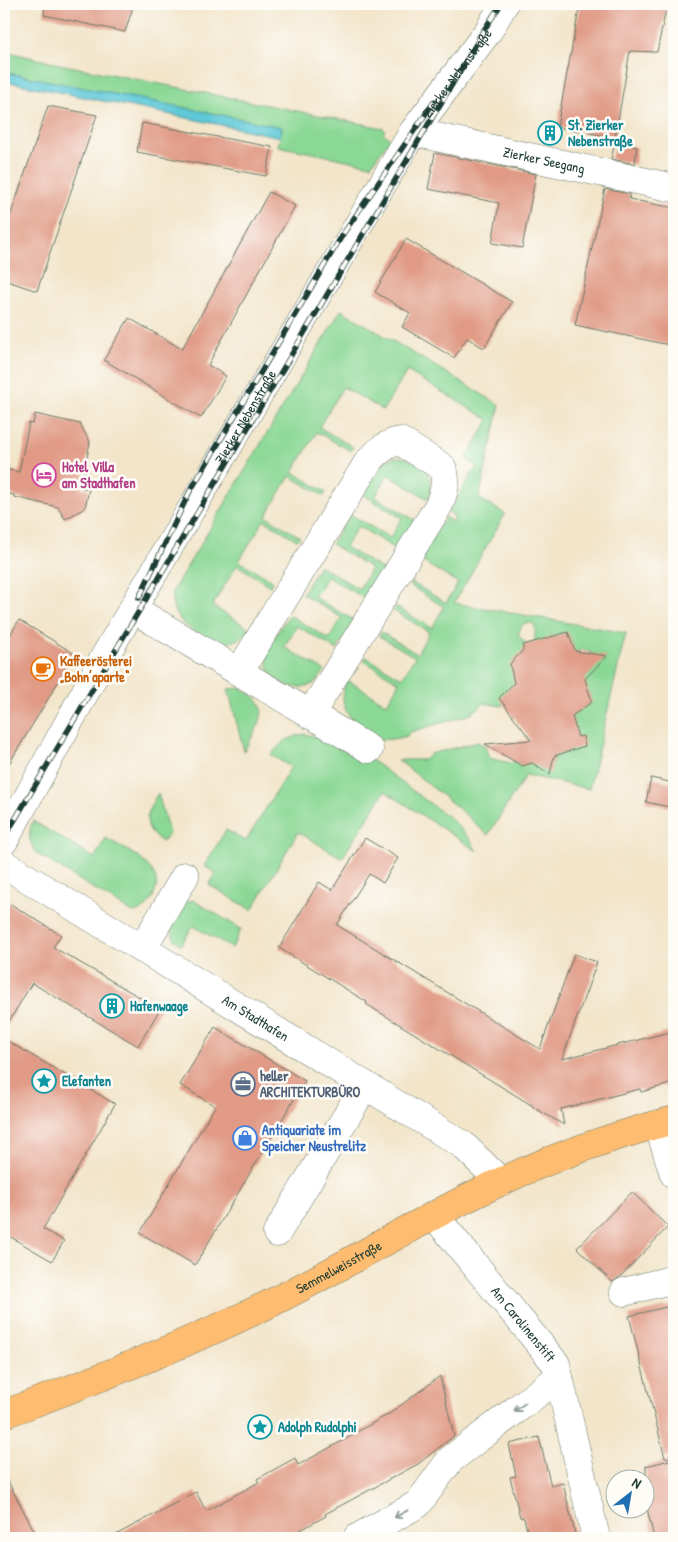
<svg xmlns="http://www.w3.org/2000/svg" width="678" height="1542" viewBox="0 0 678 1542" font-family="'Patrick Hand',sans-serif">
	<rect width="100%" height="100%" fill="#fdfcf7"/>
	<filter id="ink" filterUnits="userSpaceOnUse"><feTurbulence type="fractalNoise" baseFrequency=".02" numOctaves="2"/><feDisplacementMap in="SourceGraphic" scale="10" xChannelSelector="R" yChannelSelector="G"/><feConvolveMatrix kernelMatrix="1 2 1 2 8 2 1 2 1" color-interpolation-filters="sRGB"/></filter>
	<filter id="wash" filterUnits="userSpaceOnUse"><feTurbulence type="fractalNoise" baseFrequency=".0096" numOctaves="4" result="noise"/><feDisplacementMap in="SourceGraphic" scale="20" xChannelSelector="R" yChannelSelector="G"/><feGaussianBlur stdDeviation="1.12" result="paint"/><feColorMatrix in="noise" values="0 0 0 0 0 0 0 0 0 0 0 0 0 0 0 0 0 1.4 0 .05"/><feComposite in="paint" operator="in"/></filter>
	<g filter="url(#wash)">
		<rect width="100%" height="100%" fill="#f2e5ca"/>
		<path fill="#8bd896" stroke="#558a65" d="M4,51L59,64L383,128L385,131L383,133L390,139L371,165L278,146L282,128L4,72Z
			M341,310L500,405L479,498L505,514L454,603L626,633L589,789L526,775L488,835L457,807L398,760H424L430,754L478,742L485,746L488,755L492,759L512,763L516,760L521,765L528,762L551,766L567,720L590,702C592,692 585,691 578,688L595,655L581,648L578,654L572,657L565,634H560L556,638L550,636L548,643L538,647C537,644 536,642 535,639C534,634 539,622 528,623C520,623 521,629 518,635L527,644L529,648L520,675L502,706L483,703L477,710H473L472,714L410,732L407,736C383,742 377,740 354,730L358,724C343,713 339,697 347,680L387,704L399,682L364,661L366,657L402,678L415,657L379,636L381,632L417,654L429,632L394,611L396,607L432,628L444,607L409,585L411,582L446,603L458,583L420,560L445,517L452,522L455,517L448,512L477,466L466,459L489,420L407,371L383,410L343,387L319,427L353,447L351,451L317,432L293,472L326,492L324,496L290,476L266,516L300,537L297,540L264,520L239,561L273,581L270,586L237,565L212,606L251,629C243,636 235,643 224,643C207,642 182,627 175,612C172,605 172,599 172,592Z
			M395,457C420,457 438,474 428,499L388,475L375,497L415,520L397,550L358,526L345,547L385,571L367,600L327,576L314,597L355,621L337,650L297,626L284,647L325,671C320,677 316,684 308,686C290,691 268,680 267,660C267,645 281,628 289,615L329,639L342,618L302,594L319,565L359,589L371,568L331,544L350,514L390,538L402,518L362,494L385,461Z
			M241,688C277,706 258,725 244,751L228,689Z
			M305,734L348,745L374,762L451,819L469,838L477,851L385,791L342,858L298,832L252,910L209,885L216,873L204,866L226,830L246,841L291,767L271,755C281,742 289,737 305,734Z
			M158,793L169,833L163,842C140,830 146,812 158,793Z
			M33,821L94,858L106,838C125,850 169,867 153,897C148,906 144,911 133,913L37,854C29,842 27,834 33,821Z
			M193,900L241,929L232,948L193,926L181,945C164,935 175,917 181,903Z"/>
		<path fill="#5ec9d8" stroke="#3e8386" d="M4,72L282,127L280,137L4,81Z"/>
		<g id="blocks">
			<path fill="#e09a85" d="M45,4H134L125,32L44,15Z
				M580,4H667L657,52L630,51L615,138L557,127Z
				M48,106L97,115L37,291L4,280V234Z
				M142,123L272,147L266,176L137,152Z
				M615,143L637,147L635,164L611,159Z
				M435,153L536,174L522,248L492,243L499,203L428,189Z
				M605,189L630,194L629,199L674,208V346L575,325Z
				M269,192L295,206L208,365L226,376L201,418L104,360L129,318L182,349Z
				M406,239L512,302L484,348L467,338L454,358L402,327L410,313L375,292Z
				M35,414L80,424L90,442L81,488L89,489L85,508L65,519L58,507L14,497V495L4,493V469L19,472L29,423L33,424Z
				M19,620L75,654L4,772V645Z
				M568,632L575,651L607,656L585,679L592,702L572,716L578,737L583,736L585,746L554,756L550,774L532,763L522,766L485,744L531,740L499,698L514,683L510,664L523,650V645Z
				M651,778L674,783V808L646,802Z
				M365,838L398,858L383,883L369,874L337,925L540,1049L574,954L597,962L562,1059L674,1031V1083L641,1092L640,1089L561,1109L564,1125L533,1107V1106L366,1004L367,1002L279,948L319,882L332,890Z
				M4,900L61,935L53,947L160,1009L138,1046L32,983L4,1030Z
				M215,1027L305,1081L195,1265L140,1233L215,1106L180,1085Z
				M4,1039L115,1104L43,1229L64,1241L52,1261L4,1233Z
				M632,1192L668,1227L620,1277L612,1282L577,1248Z
				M674,1305V1457L665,1458L629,1316Z
				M440,1376L454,1436L418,1464L325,1514L326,1516L286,1538H110L196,1492L206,1511L259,1482L257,1479L295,1458L298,1465L355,1434V1433L389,1414Z
				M539,1437L551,1486L563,1483L576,1538H529L524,1518L520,1517L510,1477L516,1476L509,1444Z
				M674,1459V1538H654L646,1504V1466Z
				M4,1474L38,1538H4Z"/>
		</g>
	</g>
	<g filter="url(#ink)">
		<use href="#blocks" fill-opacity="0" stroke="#697868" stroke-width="1"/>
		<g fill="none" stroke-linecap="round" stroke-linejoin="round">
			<g stroke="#697868" stroke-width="29">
				<g id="minor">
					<path id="s1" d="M413,132L674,188"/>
					<path d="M133,609L369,749"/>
					<path d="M239,672L368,462C378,452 386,443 400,441L442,467C448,480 444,492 439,505L310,715"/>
					<path id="s2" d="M4,841L106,654L413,132L489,30L504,4"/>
					<path id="s3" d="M4,864L463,1145L501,1182"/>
					<path d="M142,949L185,876"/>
					<path d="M658,1124L674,1174"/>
					<path id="s4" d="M434,1215L556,1364L596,1538"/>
					<path d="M277,1233L365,1085"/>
					<path d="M624,1292L674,1279"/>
					<path d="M357,1538L418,1504L450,1460L559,1377"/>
				</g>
			</g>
			<g stroke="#697868" stroke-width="29">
				<g id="major">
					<path id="s5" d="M4,1414C94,1381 183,1346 269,1304C347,1265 421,1219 500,1182C556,1156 615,1135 674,1120"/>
				</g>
			</g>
			<use href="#minor" stroke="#fff" stroke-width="28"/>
			<use href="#major" stroke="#fdbc6f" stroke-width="28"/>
			<g stroke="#1f3d34" stroke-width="5.5">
				<path id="rail" d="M478,39L501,4
					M139,598L189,493L343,234L434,102
					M4,838L482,34"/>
			</g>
			<use href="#rail" stroke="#fdfcf7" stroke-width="4" stroke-dasharray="11" stroke-linecap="butt"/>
		</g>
		<defs><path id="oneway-shaft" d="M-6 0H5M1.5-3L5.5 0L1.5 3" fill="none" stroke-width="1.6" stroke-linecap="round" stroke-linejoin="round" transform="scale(1.25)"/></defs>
		<g stroke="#8f9e9a">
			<use href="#oneway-shaft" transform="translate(520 1407) rotate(143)"/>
			<use href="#oneway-shaft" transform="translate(401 1514) rotate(151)"/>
		</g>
	</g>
	<defs>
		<g id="building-ring" transform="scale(1.25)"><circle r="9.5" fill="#fdfcf7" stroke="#0f9aa8" stroke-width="1.5"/><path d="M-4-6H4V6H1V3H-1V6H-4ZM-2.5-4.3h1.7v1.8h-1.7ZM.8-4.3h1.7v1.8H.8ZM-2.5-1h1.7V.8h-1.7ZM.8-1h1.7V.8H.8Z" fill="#0f9aa8"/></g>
		<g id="hotel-ring" transform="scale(1.25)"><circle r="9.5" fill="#fdfcf7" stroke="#d1479c" stroke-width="1.5"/><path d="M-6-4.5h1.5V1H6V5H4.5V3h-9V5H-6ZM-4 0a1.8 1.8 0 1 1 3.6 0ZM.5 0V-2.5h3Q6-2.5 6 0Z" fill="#d1479c"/></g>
		<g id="cafe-ring" transform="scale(1.25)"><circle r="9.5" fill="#fdfcf7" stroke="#e8710a" stroke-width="1.5"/><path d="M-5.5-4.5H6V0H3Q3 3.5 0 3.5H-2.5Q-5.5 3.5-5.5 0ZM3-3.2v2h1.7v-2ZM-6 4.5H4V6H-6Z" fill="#e8710a"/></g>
		<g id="sight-ring" transform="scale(1.25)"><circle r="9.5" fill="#fdfcf7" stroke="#0f9aa8" stroke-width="1.5"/><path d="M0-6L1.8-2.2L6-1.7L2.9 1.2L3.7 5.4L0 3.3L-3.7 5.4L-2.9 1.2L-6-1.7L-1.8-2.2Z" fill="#0f9aa8"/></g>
		<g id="office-ring" transform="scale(1.25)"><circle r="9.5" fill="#fdfcf7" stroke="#5c6f8a" stroke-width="1.5"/><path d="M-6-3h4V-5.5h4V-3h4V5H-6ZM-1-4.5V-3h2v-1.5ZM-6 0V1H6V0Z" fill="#5c6f8a"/></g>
		<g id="shop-ring" transform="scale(1.25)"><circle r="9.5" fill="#fdfcf7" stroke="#3f7fe0" stroke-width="1.5"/><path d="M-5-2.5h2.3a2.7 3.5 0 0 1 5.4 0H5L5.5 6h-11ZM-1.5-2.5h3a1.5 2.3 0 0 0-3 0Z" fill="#3f7fe0"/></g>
	</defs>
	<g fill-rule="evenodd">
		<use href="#building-ring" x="550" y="133"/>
		<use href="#hotel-ring" x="44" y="475"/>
		<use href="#cafe-ring" x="43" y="669"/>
		<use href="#building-ring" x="112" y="1006"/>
		<use href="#sight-ring" x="44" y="1081"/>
		<use href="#office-ring" x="243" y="1084"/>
		<use href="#shop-ring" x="245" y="1138"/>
		<use href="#sight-ring" x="260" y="1427"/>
	</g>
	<g text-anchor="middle" stroke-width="5" stroke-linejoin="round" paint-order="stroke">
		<g font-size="14" fill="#1f3d34" stroke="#fdfcf7">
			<text dy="5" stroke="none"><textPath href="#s2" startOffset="892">Zierker Nebenstraße</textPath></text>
			<text dy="5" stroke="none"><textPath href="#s1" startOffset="134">Zierker Seegang</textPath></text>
			<text dy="5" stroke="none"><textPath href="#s2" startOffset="488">Zierker Nebenstraße</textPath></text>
			<text dy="5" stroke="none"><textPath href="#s3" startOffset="295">Am Stadthafen</textPath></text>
			<text dy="5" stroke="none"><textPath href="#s5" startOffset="366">Semmelweisstraße</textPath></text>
			<text dy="5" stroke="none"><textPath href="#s4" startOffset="141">Am Carolinenstift</textPath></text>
		</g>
		<g font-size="14" font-weight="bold" fill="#0d838f" stroke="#fdfcf7" text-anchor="start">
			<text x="568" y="130">St. Zierker<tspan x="568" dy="16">Nebenstraße</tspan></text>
			<text x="130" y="1011">Hafenwaage</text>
			<text x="62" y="1086">Elefanten</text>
			<text x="278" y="1432">Adolph Rudolphi</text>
		</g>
		<g font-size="14" font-weight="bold" fill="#b23c85" stroke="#fdfcf7" text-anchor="start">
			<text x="62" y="472">Hotel Villa<tspan x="62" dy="16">am Stadthafen</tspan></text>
		</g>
		<g font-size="14" font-weight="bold" fill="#c56008" stroke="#fdfcf7" text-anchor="start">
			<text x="60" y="666">Kaffeerösterei<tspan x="60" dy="16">„Bohn’aparte“</tspan></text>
		</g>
		<g font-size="14" font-weight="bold" fill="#4e5e75" stroke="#fdfcf7" text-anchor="start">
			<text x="260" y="1081">heller<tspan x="260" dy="16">ARCHITEKTURBÜRO</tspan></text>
		</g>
		<g font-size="14" font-weight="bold" fill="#366cbe" stroke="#fdfcf7" text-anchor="start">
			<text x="262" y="1135">Antiquariate im<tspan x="262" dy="16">Speicher Neustrelitz</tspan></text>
		</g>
	</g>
	<rect width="678" height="1542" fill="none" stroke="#fdfcf7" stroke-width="20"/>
	<g transform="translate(630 1494) rotate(31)"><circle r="24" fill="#fdfcf7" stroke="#a4b0a9"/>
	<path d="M0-4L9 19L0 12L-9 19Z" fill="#1f6fb2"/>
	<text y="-8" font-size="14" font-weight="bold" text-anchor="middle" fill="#1f3d34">N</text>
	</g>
</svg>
